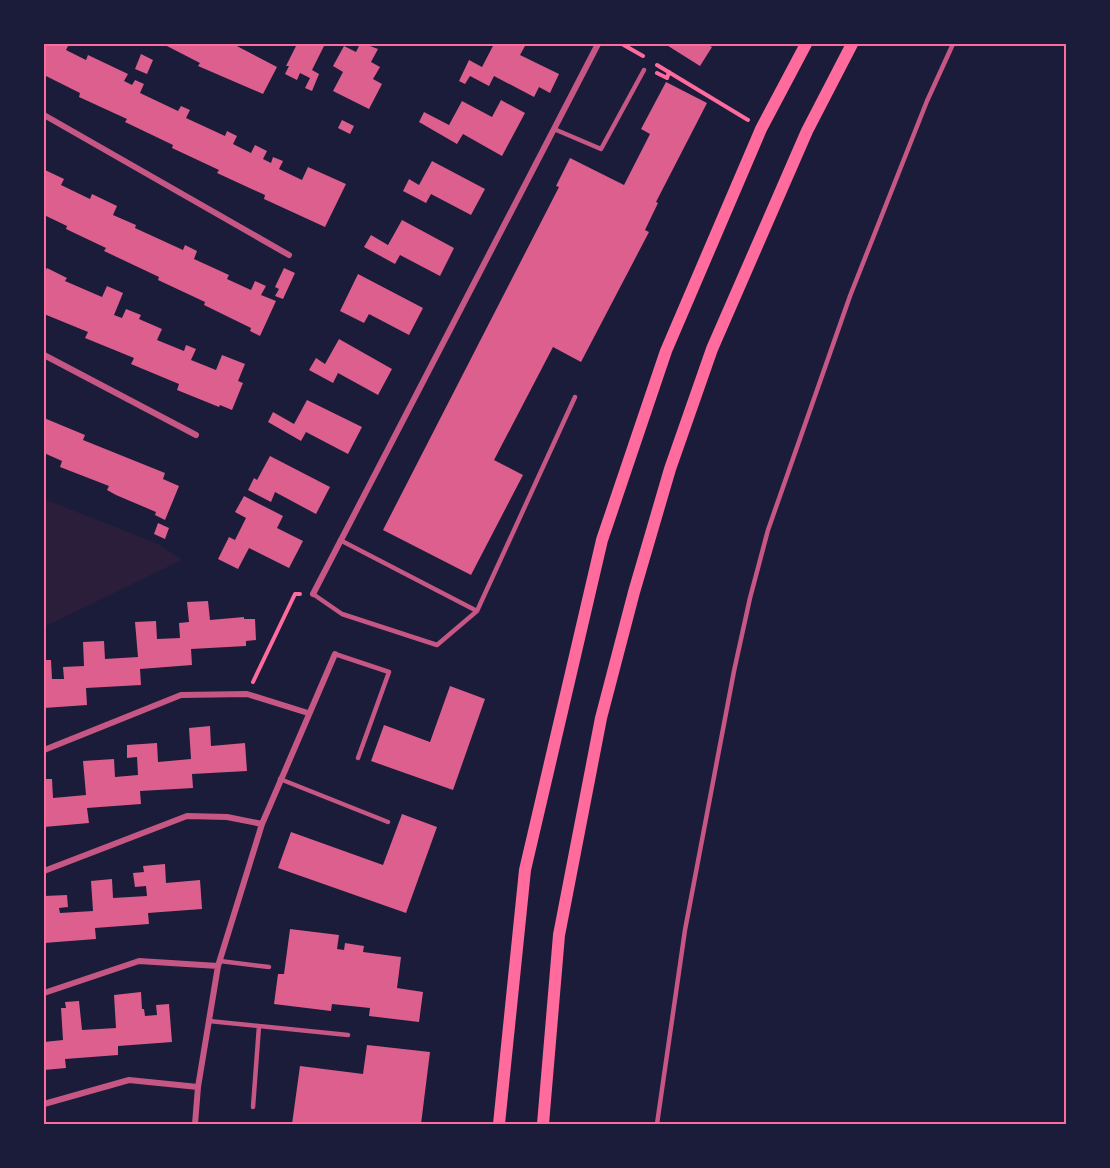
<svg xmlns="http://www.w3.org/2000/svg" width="1110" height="1168" viewBox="0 0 1110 1168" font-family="Rubik,sans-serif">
	<rect width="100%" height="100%" fill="#1b1b3a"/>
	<path fill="#2a1e3b" d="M44,499L158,544L182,560L44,627Z"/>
	<path fill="#dd5f8e" d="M44,44H69L66,50L86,60L88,55L128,74L124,81L132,85L135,80L144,84L140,93L178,111L181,106L190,110L186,118L225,136L227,131L237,136L233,144L251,153L255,145L267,151L263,159L271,163L273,157L283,161L279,169L302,180L308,167L346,184L325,227L264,199L265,195L217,173L219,170L172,148L173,145L125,122L127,119L79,97L80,93L44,75Z
		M163,44H233L277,67L263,94L198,66L200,63Z
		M297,44H325L312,70L319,74L312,91L305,88L310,78L300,73L297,80L285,74L289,66H286Z
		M360,44H371L370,46L378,49L371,62L380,67L373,79L382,84L369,109L333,91L343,72L333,66L344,46L356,52Z
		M494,44H520L525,46L520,55L559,74L550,93L539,87L534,97L494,76L489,86L470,76L465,84L459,81L469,60L482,67Z
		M665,44H706L712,47L700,66Z
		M141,54L153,60L147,74L135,69Z
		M666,82L707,103L656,202L658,203L645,230L649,232L581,362L553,347L494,460L523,475L471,575L383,530L559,187L556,186L570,158L624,185L650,134L641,129Z
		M501,100L525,113L502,156L463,134L457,144L419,122L424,112L449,125L462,101L492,117Z
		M342,120L354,126L350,134L338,128Z
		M432,161L485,189L471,215L431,194L426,203L403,191L409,179L419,185Z
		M45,170L64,179L61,185L90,199L92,194L117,206L113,215L136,225L135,228L183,250L185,245L197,251L194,259L229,275L227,279L251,290L255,281L266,286L261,295L276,301L260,336L250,331L251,328L204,305L205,302L158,280L159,277L104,251L106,248L66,229L67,226L44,215V173Z
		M402,220L454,248L440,276L400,255L395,264L364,247L371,235L388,245Z
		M47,268L67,278L65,281L102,297L107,286L123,293L114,315L122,318L126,309L141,315L139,319L162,329L157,340L184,351L186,345L196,349L191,360L216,370L222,355L245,364L238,381L243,383L232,410L220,405L219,407L177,390L179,384L131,364L134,358L85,338L88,332L44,314V273Z
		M284,268L295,273L283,299L275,296L279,289L275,287Z
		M358,274L423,308L409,335L369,314L364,323L340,311Z
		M339,339L392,369L378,395L338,373L333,383L309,370L316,358L325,364Z
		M307,400L362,427L348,454L306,432L301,441L268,422L273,412L294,424Z
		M44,418L85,435L83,440L165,473L163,479L179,486L165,520L155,515L156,512L116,495L107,490L109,486L60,467L62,461L44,453Z
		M270,456L330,487L316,514L275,492L271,502L248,490L254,478L257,480Z
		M244,496L283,516L277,528L303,541L289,568L249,548L238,569L218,559L229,537L235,540L246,518L235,512Z
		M158,523L169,528L165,539L154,534Z
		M208,601L210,620L244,617V619H255L256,640L246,641V646L191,649L192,665L140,669L141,685L86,688L87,705L44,708V660H51L52,679H64L63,667L84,666L83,642L104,641L105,659L138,657L135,622L156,621L157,639L180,638L179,623L189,622L187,602Z
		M450,686L485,699L453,790L371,761L384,725L430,742Z
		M210,726L211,746L245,743L247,771L192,774L193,788L140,791L141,804L87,808L89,823L44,827V779H52L53,798L86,795L83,761L114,759L115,777L138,775L137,757L127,758V745L157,743L158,762L191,759L189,728Z
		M402,814L437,827L406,913L278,868L291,832L383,865Z
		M165,864L166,883L200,880L202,909L148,913L149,924L95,928L96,939L44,943V896L67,895L68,907L59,908L60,913L93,911L91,881L112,879L113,898L147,896L146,886L135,887L133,873L144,872L143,866Z
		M290,929L339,935L337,949L344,950L345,943L364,946L363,952L401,957L397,988L423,992L419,1022L369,1016L370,1008L332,1004L331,1011L274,1004L278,974H284Z
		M141,992L142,1009H144L145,1016L157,1015L156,1005L169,1004L172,1042L118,1046V1055L65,1059L66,1068L44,1070V1042L63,1040L61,1008H66L65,1002L79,1001L82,1030L116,1028L114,995Z
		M367,1045L430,1052L421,1124H292L300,1066L363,1074Z"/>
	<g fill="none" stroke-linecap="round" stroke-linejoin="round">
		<path stroke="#ff6b9d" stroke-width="4" d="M622,44L643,56
			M657,65L748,120
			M657,73L667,78L669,72
			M253,682L295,594H300"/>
		<path stroke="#c65784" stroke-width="4.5" d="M554,129L601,149L644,70
			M340,540L477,611L575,397
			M313,594L342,614L437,645L477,611
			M335,654L389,672L358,758
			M280,779L388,822
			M220,961L269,967
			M209,1021L348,1035
			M253,1107L259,1026
			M657,1124L685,930L734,671L750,598L768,530L850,296L927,101L953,44"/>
		<path stroke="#c65784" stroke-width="6" d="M44,115L289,255
			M44,355L196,435
			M313,594L598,44
			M44,750L181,695L247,694L308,713
			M44,871L187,816L227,817L262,824
			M44,993L139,961L218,966
			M44,1104L129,1080L198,1087
			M195,1124L198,1087L218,966L262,824L335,654"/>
		<path stroke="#ff6b9d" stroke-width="12" d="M499,1124L525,870L602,540L666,351L761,129L806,44
			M543,1124L559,935L601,718L634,592L670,469L712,349L807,131L852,44"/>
	</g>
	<rect width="1110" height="1168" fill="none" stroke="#1b1b3a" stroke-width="90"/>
	<rect x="45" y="45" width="1020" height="1078" fill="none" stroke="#ff6b9d" stroke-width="2"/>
</svg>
